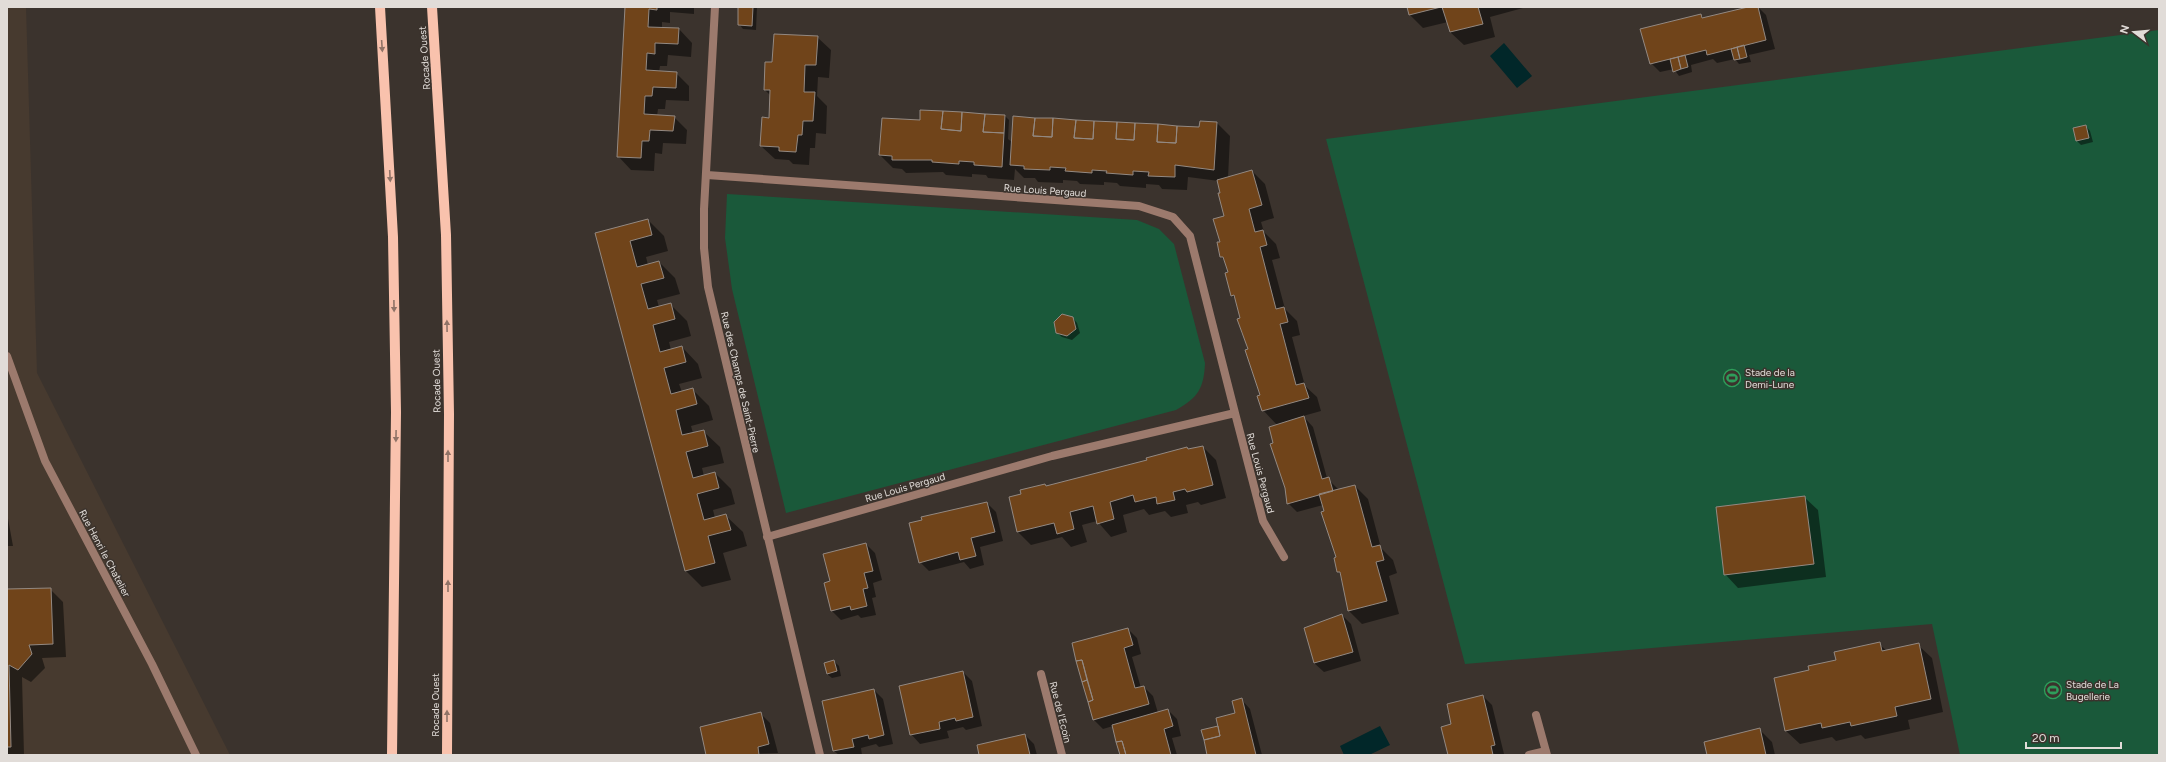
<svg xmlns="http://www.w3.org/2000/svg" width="2166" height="762" viewBox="0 0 2166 762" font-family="Figtree,sans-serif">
	<rect width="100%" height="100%" fill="#3b332d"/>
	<path fill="#473a2f" d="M7,7H26L37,373L230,755H7Z"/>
	<path fill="#1a593a" d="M2159,30V755H1960L1932,624L1465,664L1326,139Z
		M727,194L1137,220L1159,229L1174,244L1205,363C1204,388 1198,398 1176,410L786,513L732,289L725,238Z"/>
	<path fill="#012729" d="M1504,43L1532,76L1517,88L1490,56Z
		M1380,726L1390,745L1369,755H1344L1340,746Z"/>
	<path fill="#0007" d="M626,7H694V14L670,12V23L662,22V28L679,29L692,43L691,57L668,55L667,66H660L659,72L676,73L689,86V101L666,100L665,109H658L657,116L674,117L687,130L686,144L663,143L662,154L655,153L654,171L631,170L618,156Z
		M739,7H757L756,30L743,29L739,24Z
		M1408,7H1523V8L1490,17L1495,37L1464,45L1450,32L1448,22L1423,28L1410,15Z
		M1752,7H1758L1766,15L1775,49L1749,55L1751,62L1739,64L1735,59L1717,63L1713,59L1691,65L1692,72L1679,76L1674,69L1660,72L1651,63L1701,15L1704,18Z
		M817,37L831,50L829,78L818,77L817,96L827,106L826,134L816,133L815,148H810L809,165L793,164L789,160L775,159L761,146L770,119L771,96L765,90L773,63Z
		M1005,116L1009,120L1008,139L1013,143L1200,128L1217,123L1230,136L1228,178L1252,171L1265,184L1274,218L1261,222L1264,232L1276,244L1280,258L1272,260L1285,309L1297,321L1300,335L1292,337L1305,386L1317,397L1321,411L1303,416L1313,427L1327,478L1339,490L1355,486L1368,499L1381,548L1393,560L1397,573L1389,576L1399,614L1362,624L1349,611L1323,505L1297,512L1288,503L1286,488L1274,443L1277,425L1263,410L1262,396L1256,376L1252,372L1245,337L1242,334L1238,319H1242L1236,300L1232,295L1226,261L1221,257V242L1225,217L1219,181L1188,177L1187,190L1162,189L1159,185L1146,184V188L1120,186L1117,183L1104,182V185L1080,184L1077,181L1063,180V183L1038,182L1035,178H1024L1015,169L1014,180L988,178L986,175L972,174V177L946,175L943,172L906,173L902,169L893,168L880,155L921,121Z
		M2086,126L2090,131L2093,142L2081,145L2077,141Z
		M648,220L664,236L668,251L646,257L648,265L659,262L675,278L680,294L657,300L659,307L670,304L687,321L691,336L669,342L671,350L682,347L698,364L702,378L679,384L682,392L692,389L709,406L713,420L691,426L693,433L703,431L720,447L724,463L702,468L704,476L715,473L731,489L735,504L713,510L715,518L726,516L743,532L747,546L723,553L731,580L702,587L686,571L596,234Z
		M1073,318L1077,323L1080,333L1072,340L1062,337L1057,333Z
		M1203,447L1216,460L1226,498L1201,505L1198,502L1186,505L1188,513L1171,517L1165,511L1149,515L1144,509L1123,515L1127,532L1111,537L1097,521L1082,525L1087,542L1071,547L1062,537L1031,545L1018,532L1046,487L1148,461L1187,448L1189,450Z
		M1804,497L1818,510L1826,577L1738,588L1725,574Z
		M987,503L996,512L1003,541L980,547L984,565L970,569L964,562L929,571L920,562Z
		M7,513L13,546H7Z
		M866,544L875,553L882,580L873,583L876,597L872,598L876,615L861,618L858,615L841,620L832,611V582Z
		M7,589H50L63,602L66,657L42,658L45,668L31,682L22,677L24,755H7Z
		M1342,615L1351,624L1361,661L1324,672L1314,663Z
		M1128,629L1137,638L1141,654L1132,657L1141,688L1144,687L1153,696L1158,713L1168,710L1177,719L1181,736L1172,738L1177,755H1121L1113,726L1103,729L1094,720L1073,644Z
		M1879,644L1887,651L1918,645L1932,658L1943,712L1908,720L1910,729L1865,739L1861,735L1836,741L1832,737L1800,744L1786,731L1810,671Z
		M834,661L839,666L841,676L832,678L827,674Z
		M963,672L972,681L982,726L966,730L963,727L947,731L949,738L920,744L911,734Z
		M874,690L883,699L893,744L879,747L876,744L861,748L862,755H839L834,751Z
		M1483,696L1492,705L1504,754L1449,755L1453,724Z
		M1241,699L1250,709L1262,755H1208L1219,727L1236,714Z
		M761,714L770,723L778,753L707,755Z
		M1759,729L1772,742L1775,755H1708Z
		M1025,735L1034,744L1037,755H980Z"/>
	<path fill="#70441a" stroke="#938982" d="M625,7H657V10L649,9L648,27L679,28L678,44L655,43V54L647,53L646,70L677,72L676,88L653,87L652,96H645L644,114L675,116L673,131L650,130L649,141H642L641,158L617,157Z
		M738,7H753L752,26L738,25Z
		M1407,7H1441L1409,15Z
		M1442,7H1478L1483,24L1450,32Z
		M1748,7H1758L1766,40L1707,55L1706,50L1650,64L1640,29L1701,14L1702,18Z
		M774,34L818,36L816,65H805L804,92H815L813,121H803L802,135H798L796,152L779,151V147L760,146L762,117L769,118L770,90H764L765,62H772Z
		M1744,45L1747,57L1740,59L1737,47Z
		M1737,47L1740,59L1734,60L1731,49Z
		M1685,55L1688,67L1681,69L1678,57Z
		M1678,57L1681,69L1673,72L1670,59Z
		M920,110L943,111L941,129L961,131L962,112L985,114L983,132L1004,133L1002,167L974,165V162L959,161V164L932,162V160H892V156L879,155L882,118L920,120Z
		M943,111L962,112L961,131L941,129Z
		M985,114L1005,115L1004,133L983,132Z
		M1013,116L1035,118L1033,136L1052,137L1053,118L1076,120L1074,138L1093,139L1094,121L1117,122L1116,139L1134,140L1135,123L1158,124L1157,142L1176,143L1177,126L1199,127L1200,121L1217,122L1214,170L1175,165V177L1148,176L1149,172L1133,171V175L1106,173L1107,171L1092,170V173L1065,171L1066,168L1050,167V170L1024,169V166L1010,165Z
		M1035,118H1053L1052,137L1033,136Z
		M1076,120L1094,121L1093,139L1074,138Z
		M1117,122L1135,123L1134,140L1116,139Z
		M1158,124L1177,126L1176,143L1157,142Z
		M2086,125L2089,138L2076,141L2073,128Z
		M1252,170L1262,205L1249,209L1255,232L1263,230L1267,245L1260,247L1276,309L1284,307L1288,322L1280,324L1296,385L1304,383L1309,398L1262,411L1257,396L1260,395L1245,350L1248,349L1237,319L1240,318L1234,295L1231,296L1225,273L1228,272L1223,257H1220L1217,242H1220L1213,219L1224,216L1218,193H1220L1217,180Z
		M648,219L652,235L630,241L637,267L659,261L664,278L641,284L648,309L671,303L675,319L653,325L660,352L682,346L686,362L664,368L671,394L693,388L697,404L676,410L682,435L704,430L708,446L686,452L693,478L715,472L719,488L697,494L704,520L726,514L731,530L708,536L715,563L685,571L595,233Z
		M1062,314L1073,317L1076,329L1067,336L1056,333L1054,322Z
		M1304,416L1322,479L1329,477L1333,491L1287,504L1285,488L1270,444L1273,443L1269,427Z
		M1203,446L1213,485L1187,492L1185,489L1173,492L1175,500L1157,504L1156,497L1135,502L1133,495L1110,502L1114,519L1097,524L1093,506L1070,512L1074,529L1057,534L1054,523L1017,532L1009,497L1021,494L1020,490L1045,484L1046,486L1147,460L1146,458L1187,447L1188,449Z
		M1355,485L1372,547L1380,545L1384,560L1376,562L1387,601L1348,611L1340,572H1337L1334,558L1336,557L1321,512L1324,511L1319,494Z
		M1805,496L1814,564L1724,575L1716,507Z
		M987,502L995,532L971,538L976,556L960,560L958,552L919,563L909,523L922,520L921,517Z
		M866,543L873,571L864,573L868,588L863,589L867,606L851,610L850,606L831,611L824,583L830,581L823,554Z
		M51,588L53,644L29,645L32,654L18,670L9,665L11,747H7V589Z
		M1342,614L1353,652L1314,663L1304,628Z
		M1128,628L1133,645L1124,648L1135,688L1144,686L1149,704L1093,720L1088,702L1093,700L1082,660L1076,661L1072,643Z
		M1880,642L1882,651L1919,643L1931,699L1895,707L1897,716L1851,726L1850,722L1822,728L1821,723L1785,731L1774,678L1809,670L1808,666L1836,660L1834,652Z
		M834,660L837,671L827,674L824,663Z
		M1082,660L1087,680L1082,682L1076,661Z
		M963,671L973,717L956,721L955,718L939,722L940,729L910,735L899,686Z
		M1087,680L1093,700L1088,702L1082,682Z
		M874,689L884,735L869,739L868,735L852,739L854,747L833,751L822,701Z
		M1483,695L1495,745L1491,746L1493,755H1448L1441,727L1451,724L1447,704Z
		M1242,698L1256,755H1207L1204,740L1220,736L1216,718L1235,713L1232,701Z
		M1168,709L1173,726L1164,729L1171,755H1126L1122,741L1116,742L1112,725Z
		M761,712L769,744L758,747L759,755H706L700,727Z
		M1218,726L1220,736L1204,740L1201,730Z
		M1760,728L1766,755H1707L1704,742Z
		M1025,734L1030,755H979L977,745Z
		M1122,741L1126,755H1120L1116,742Z"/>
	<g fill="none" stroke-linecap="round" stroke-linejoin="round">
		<path stroke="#9c7a6d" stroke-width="8" d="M1536,715L1547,755
			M1529,755L1546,751"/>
		<path stroke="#9c7a6d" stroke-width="8" d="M715,7L704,209V248L708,287L820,755
			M707,175L1139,206L1173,217L1190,236L1235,413L1052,456L767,537
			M7,356L45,461L152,664L196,755
			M1235,413L1263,521L1284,557
			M1041,674L1062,755"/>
		<path stroke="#f9c2ad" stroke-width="10" d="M380,7L393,237L396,412L392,755
			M432,7L446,235L449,414L447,755"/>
	</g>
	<defs><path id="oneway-solid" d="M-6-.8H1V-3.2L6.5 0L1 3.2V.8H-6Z"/></defs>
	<g fill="#907367">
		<use href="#oneway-solid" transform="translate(382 46) rotate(86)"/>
		<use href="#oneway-solid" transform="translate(390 176) rotate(87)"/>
		<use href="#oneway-solid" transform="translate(394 306) rotate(89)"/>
		<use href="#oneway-solid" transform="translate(447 326) rotate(-91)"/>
		<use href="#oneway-solid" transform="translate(396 436) rotate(91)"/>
		<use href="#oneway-solid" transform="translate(448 456) rotate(-90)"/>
		<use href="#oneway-solid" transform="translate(448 586) rotate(-90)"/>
		<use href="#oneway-solid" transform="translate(447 716) rotate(-90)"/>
	</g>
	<defs>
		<g id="stadium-ring" transform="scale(0.9)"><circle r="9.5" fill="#3b332d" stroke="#2e9e5b" stroke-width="1.5"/><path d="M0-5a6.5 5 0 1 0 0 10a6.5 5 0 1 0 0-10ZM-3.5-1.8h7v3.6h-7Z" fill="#2e9e5b"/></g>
	</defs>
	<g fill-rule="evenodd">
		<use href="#stadium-ring" x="1732" y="378"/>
		<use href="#stadium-ring" x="2053" y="690"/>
	</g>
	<g text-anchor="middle" stroke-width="3" stroke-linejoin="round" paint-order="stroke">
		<g font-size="10" fill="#e1dcd8" stroke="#3b332d">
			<text transform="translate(424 58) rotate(-94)" y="4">Rocade Ouest</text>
			<text transform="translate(1045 190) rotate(4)" y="4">Rue Louis Pergaud</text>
			<text transform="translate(436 381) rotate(-91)" y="4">Rocade Ouest</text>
			<text transform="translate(741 382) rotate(77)" y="4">Rue des Champs de Saint-Pierre</text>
			<text transform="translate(1261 473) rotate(75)" y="4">Rue Louis Pergaud</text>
			<text transform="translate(905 487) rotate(-16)" y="4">Rue Louis Pergaud</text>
			<text transform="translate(105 553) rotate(62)" y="4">Rue Henri le Chatelier</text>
			<text transform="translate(435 705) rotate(-90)" y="4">Rocade Ouest</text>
			<text transform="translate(1061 712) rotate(76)" y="4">Rue de l'Ecoin</text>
		</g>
		<g font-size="10" fill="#e1dcd8" stroke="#3b332d" text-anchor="start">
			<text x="1745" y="376">Stade de la<tspan x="1745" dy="12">Demi-Lune</tspan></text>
			<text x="2066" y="688">Stade de La<tspan x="2066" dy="12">Bugellerie</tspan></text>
		</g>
	</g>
	<rect width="2166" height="762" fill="none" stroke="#e1dcd8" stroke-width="16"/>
	<g transform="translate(2134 32) rotate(286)" stroke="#3b332d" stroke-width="3" paint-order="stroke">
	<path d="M0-3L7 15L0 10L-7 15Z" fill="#e1dcd8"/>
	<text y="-6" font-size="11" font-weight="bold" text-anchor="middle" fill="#e1dcd8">N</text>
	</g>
	<path d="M2026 742v6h95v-6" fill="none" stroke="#e1dcd8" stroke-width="2"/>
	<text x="2032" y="742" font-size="12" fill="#e1dcd8" stroke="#3b332d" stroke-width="3" paint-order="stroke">20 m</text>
</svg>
